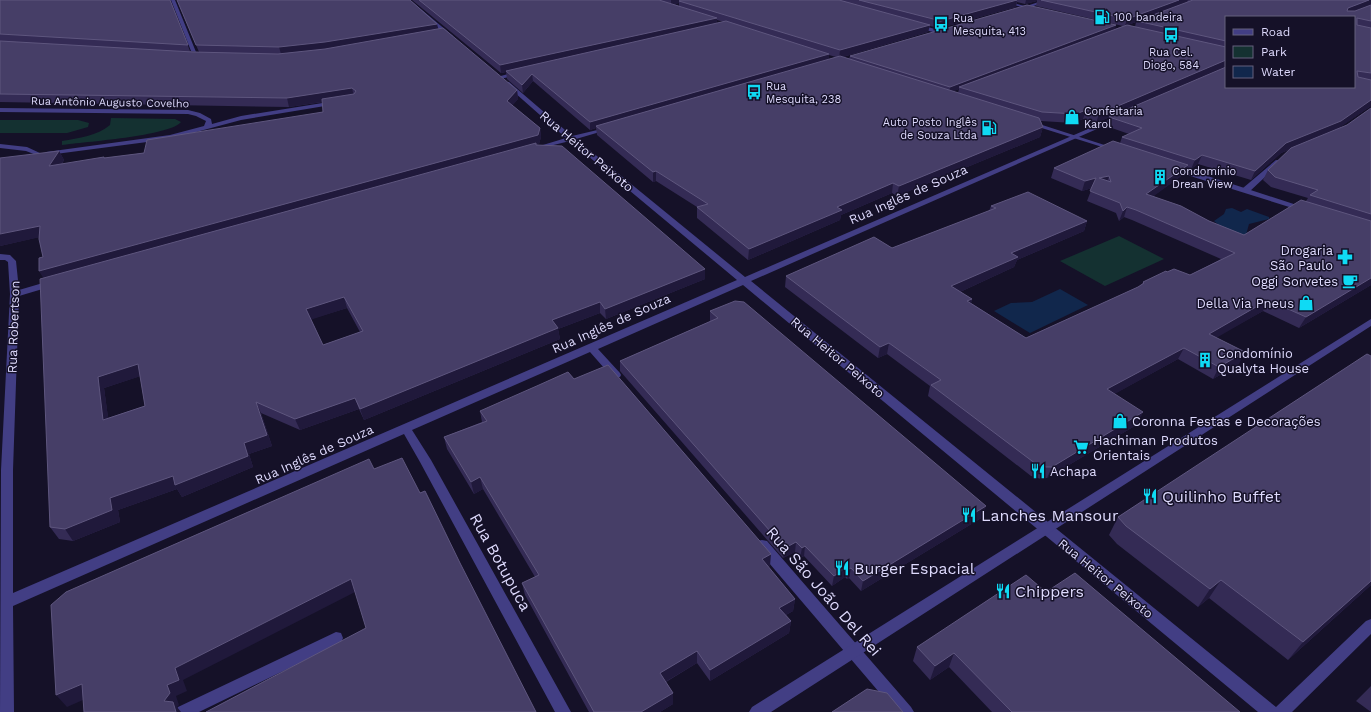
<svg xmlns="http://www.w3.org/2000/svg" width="1371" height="712" viewBox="0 0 1371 712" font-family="'Work Sans',sans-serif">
	<rect width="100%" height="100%" fill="#151128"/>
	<path fill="#143131" d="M111,118L175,119L181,122C170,136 83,142 62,145V141C79,138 97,136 110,125Z
		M0,120H78L89,123L88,127L67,133H0Z
		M1119,236L1164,259L1105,286L1060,261Z"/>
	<path fill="#11274c" d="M1232,208L1241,212L1247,209L1269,217V219L1249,224L1246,235L1234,238L1214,221L1224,214L1226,209Z
		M1060,289L1088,305L1030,333L994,311L1011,303L1032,302Z"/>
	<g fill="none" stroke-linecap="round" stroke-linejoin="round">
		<path fill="#423e84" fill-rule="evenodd" d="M171,0H175L198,57L193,56Z
			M405,0H410L453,36V38H449Z
			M1045,0H1052L1021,10L1017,9Z
			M917,24L942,31L943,32L940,34L915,27Z
			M520,71L522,72V74L500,79L497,77Z
			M505,82H509L572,136L610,127V129L576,139L745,277L1118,116H1122V118L751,281L1276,707L1366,621L1371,619V634L1292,712H1258L743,285L598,349L620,373L621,375L620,377H612L590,352L412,430L431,460L571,712H555L420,462L404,434L13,606L14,712H0L1,470L10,294L8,262L5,260H0V254L10,255L16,261L19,290L53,280L57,283L56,285L19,296L13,470V593L737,280L570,141L533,150V148L566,138L505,84Z
			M335,101L338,103L337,104L241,120L170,139L48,155L45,153L46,152L170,135L204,126L206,121L196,116L188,114L0,112V108L188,110L200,113L211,119L212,124L241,116Z
			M0,144L27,147L42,154L39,156L26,151L0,148Z
			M1276,160L1282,161L1249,192H1243V188Z
			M762,540L767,541L911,707L914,712H896L757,549L756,545L757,541Z
			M336,632L341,633L343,638L341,643L199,712H175L178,707Z"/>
		<path fill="#423e84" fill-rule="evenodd" d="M993,0H1001L1036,9L1034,10Z
			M1029,122H1033L1120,150L1115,151L1029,124Z
			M1171,166H1177L1309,209L1308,211H1302L1171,170Z
			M1371,319V326L771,712H749L752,707Z"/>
	</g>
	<path fill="#342b55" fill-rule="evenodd" d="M0,0H170L190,51L199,52L177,0H410L438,29L517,90L518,99L512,105L540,128L541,137L539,144L536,145L705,279L606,319L600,313L558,329L560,339L364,420L359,409L300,430L261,413L272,446L249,454L253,467L182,497L177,489L118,510L120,522L73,541L59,539L50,527L43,257L39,237L0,246L59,151L64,160L62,164L144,153L323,112V102L289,107L0,102ZM347,308L360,332L323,345L311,319ZM140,376L145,406L108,418L104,388Z
		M412,0H1371V106L1337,129L1347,125L1371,108V285L1299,328L1263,311L1216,337L1239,364L1213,379L1178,359L1114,394L1138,424L1047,478L1041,479L1031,476L928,396L930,386L887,354L878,358L785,287L786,276L892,248L989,211L991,206L1087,221L1084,231L1017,260L1014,267L960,292L972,299L971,303L1026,338L1138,287L1142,285L1143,282L1167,272L1190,275L1221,259L1132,220L1124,217L1119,221L1116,213L1087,201L1092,188L1082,191L1051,178L1054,168L1120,143L1122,137L1129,134L1106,126L1109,117L1354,87L1226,17V67L1096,123L1083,119L1073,123L1041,121L1043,127L1040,137L897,196L892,193L841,215L840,220L748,260L697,218V207L656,181L653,182L597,135L596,128L590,130L533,81L523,93L507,79L506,72L501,73ZM1037,1L1036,6L1123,26L1115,29L850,56L849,59L843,57L928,32L930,26L940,28L1016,7L1017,2L1025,4ZM679,3V6L674,4ZM717,20L724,22L717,23ZM1136,22L1135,27L1128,25ZM829,55L836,57L829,59ZM959,89L958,93L953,91ZM1291,149L1268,170L1263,180L1271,187L1308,198L1306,201L1244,235L1209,221L1153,196L1184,174L1187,168L1191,169L1198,164L1251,180L1281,153Z
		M710,311L983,517L861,591L849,578L847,579L845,577L832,586L804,556L800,558L795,552L783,558L620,371V361L711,321H710Z
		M1371,356V585L1288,660L1209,598L1198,607L1117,544L1109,535L1118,517Z
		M574,379L770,566L768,567L795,599L793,611L786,615L791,621L789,633L710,681L697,663L666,682L673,693V704L660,712H589L525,595L522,583L535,577L483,489L474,494L447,449L444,437L482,422L480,411Z
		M1046,592L1240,712H992L949,667L930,680L913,661L917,647Z
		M1371,686V712L1356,701Z"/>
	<path fill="#20193b" d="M671,0H689L679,1V3L671,5Z
		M1017,0L1016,7L940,28L941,21Z
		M1026,0H1037V1L1025,4Z
		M1179,0H1188L1186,4L1137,21L1136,22L1125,26L1127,19Z
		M1369,0H1371V5L1344,16L1348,8Z
		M717,18V25L506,71V72L501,73L500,65Z
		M437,24L439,31L327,50L281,54L279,47Z
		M930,25L928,32L839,58L840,50Z
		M1116,25L1115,30L959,87V89L949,93L950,87Z
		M829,54V61L596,126V128L590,130V122Z
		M1226,60V67L1096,123L1099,114Z
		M532,74L533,81L523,93L522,85Z
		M352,88L354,97L289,107L287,98Z
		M517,90L518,99L509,110L507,101Z
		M1371,100V106L1336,130L1281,153L1251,180L1255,171L1286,143Z
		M1086,110L1083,119L1073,123L1076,114Z
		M1043,127L1040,137L897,196L899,186Z
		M540,128L541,137L539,144L45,281L39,271Z
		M59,151L64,160L54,175L49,166Z
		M1202,155L1198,164L1191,169L1195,160Z
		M1188,165L1184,174L1143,204L1146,194Z
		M656,171V181L653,182V172Z
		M1109,176L1106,186L1099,178Z
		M1096,178L1092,188L1082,191L1085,181Z
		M893,183L892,193L841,215L840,220L748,260L749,249L837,207Z
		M1127,207L1124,217L1119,221L1123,211Z
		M1087,221L1084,231L1017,260L1014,267L949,297L951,286L1011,253Z
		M40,226L45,236L0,246V234Z
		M705,269V279L606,319L605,309Z
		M1371,278V285L1299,328L1306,317Z
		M344,297L347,308L310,320L306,309Z
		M972,299L969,310L967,301Z
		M1268,300L1263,311L1204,345L1209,334Z
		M600,302V313L558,329L560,339L364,420L360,409L552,320Z
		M889,343L887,354L878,358L880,347Z
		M1184,348L1178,359L1102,401L1107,389Z
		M1245,352L1239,364L1213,379L1219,367Z
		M138,364L144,375L104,388L110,431L103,420L98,377Z
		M355,398L359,409L300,430L295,419Z
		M256,402L261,413L272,446L249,454L253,467L182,497L177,489L118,510L120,522L73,541L65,529L110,498L244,443Z
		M1143,412L1138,424L1047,478L1052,467Z
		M480,477L483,489L474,494L471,482Z
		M986,506L983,517L861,591L863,581Z
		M796,542L795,552L783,558L785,548Z
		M805,546L804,556L800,558L802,548Z
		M771,554L770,566L761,571L762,559Z
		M847,567L845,577L832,586L834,576Z
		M851,568L849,578L847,579L849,569Z
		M351,579L357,591L183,680L187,691L176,696L179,705L177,707L181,712H176L164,701L167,685L175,668Z
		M1221,580L1209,598L1198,607L1210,589Z
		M1371,581V585L1288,660L1303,642Z
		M795,599L793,611L778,619L779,608Z
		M791,621L789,633L710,681V670Z
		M697,651V663L660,685V673Z
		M954,653L949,667L930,680L935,666Z
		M82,684L92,696L67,707L56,695Z
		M673,693V704L660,712H641Z"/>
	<path fill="#463e67" stroke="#5e567e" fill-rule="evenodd" d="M0,0H170L188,45L0,34Z
		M177,0H410L437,24L325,42L279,47L196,45Z
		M419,0H659L717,18L500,65Z
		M681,0H839L930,25L840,50L679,1Z
		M859,0H1017L941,21Z
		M1041,0H1179L1127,19Z
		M1193,0H1369L1348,8L1347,11H1355L1371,5V21L1357,18V25L1371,28V73L1357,71L1358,77L1371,80V100L1341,121L1286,143L1255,171L1202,155L1195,160L1122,137L1142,128L1109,117L1226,67V87H1354V17H1226V41L1137,21Z
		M1027,5L1116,25L950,87L850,56Z
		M726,21L829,54L590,122L532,74L522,85L506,71Z
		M1127,25L1226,47V60L1099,114L1086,110L1076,114L1042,112L959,87Z
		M443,28L517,90L507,101L540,128L538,135L39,271V258L43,257L39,239L40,226L0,234V158L59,151L49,166L104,157V158L144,153L147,140L323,112L322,99L354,94L356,91L352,88L287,98L0,94V41L193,52L278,54L325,49Z
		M840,56L1039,118L1043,127L899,186L893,183L837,207L842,210L749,249L697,207L708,204L656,171L653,172L596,126Z
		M1371,108V214L1310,195L1318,190L1275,177L1268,170L1291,148L1347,125Z
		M1113,141L1188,165L1146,194L1181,206L1209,221L1244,235L1301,200L1371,221V278L1306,317L1268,300L1209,334L1245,352L1219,367L1184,348L1107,389L1143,412L1052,467H1046L1036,464L931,385L941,380L889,343L880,347L786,276L874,237L892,248L996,208L991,206L1028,192L1087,221L1011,253L1018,257L951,286L972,299L967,301L1026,338L1138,287L1144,283L1143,282L1166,271L1167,272L1174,269L1190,275L1235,253L1136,210L1127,207L1123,211L1120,203L1090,191L1096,178L1085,181L1054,168ZM1109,176L1111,182L1099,178Z
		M536,143V145L562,146L705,269L605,309L600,302L552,320L558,328L360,409L355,398L295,419L256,402L267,435L244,443L248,456L175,485L173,476L110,498L112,510L65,529L50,527L40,279ZM344,297L363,331L323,345L306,309ZM138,364L145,406L103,420L98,377Z
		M735,301L744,302L986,506L863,581L851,568L849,569L847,567L834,576L805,546L802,548L796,542L785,548L620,361L718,318L710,311Z
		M1367,354L1371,356V581L1303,642L1221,580L1210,589L1126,526L1118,517Z
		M608,365L771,554L762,559L795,599L779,608L791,621L710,670L697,651L660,673L673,693L641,712H594L522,583L539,575L480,477L471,482L444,437L487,421L480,411L539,385L568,372L574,379Z
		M402,458L420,493L425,491L460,563L536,712H206L366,628L351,579L175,668L179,680L167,685L170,693L164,701L173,702L176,712H84L82,684L56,695L51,605L66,592L369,459L374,469Z
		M1075,573L1240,712H1012L954,653L935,666L917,647L1026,575L1046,592Z
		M867,689L887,693L903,712H832Z"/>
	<defs>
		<g id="fuel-bare" transform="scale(1.2)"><path d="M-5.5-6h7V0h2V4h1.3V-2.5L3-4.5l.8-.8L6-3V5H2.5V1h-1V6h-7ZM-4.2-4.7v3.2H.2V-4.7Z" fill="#0fdaf4" stroke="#151128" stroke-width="2.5" paint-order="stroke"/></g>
		<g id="bus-bare" transform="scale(1.2)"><path d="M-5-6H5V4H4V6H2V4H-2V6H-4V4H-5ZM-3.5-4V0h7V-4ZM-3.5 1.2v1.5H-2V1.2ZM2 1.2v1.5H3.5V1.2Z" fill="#0fdaf4" stroke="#151128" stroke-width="2.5" paint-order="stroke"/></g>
		<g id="shop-bare" transform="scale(1.2)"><path d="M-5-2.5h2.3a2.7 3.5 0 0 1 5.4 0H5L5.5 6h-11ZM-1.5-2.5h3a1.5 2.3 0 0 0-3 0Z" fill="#0fdaf4" stroke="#151128" stroke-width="2.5" paint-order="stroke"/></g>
		<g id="building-bare" transform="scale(1.2)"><path d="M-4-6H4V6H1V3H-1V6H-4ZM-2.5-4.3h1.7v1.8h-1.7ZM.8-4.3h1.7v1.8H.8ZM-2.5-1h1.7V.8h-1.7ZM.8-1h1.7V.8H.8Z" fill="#0fdaf4" stroke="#151128" stroke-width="2.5" paint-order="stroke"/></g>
		<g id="pharmacy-bare" transform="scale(1.2)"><path d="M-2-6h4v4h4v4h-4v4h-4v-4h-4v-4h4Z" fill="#0fdaf4" stroke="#151128" stroke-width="2.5" paint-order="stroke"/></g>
		<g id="cafe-bare" transform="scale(1.2)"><path d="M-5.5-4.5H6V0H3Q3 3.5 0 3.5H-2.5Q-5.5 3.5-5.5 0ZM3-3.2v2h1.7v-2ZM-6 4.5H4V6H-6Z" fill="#0fdaf4" stroke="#151128" stroke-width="2.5" paint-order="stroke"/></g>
		<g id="supermarket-bare" transform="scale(1.2)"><path d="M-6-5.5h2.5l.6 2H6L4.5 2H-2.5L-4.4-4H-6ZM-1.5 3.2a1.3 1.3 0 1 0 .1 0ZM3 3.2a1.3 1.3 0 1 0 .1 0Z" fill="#0fdaf4" stroke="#151128" stroke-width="2.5" paint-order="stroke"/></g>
		<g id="restaurant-bare" transform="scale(1.2)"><path d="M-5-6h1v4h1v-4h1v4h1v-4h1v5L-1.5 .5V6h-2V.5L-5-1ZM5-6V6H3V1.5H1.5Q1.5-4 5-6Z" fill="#0fdaf4" stroke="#151128" stroke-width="2.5" paint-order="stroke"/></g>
	</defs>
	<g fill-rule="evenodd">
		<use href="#fuel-bare" x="1102" y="17"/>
		<use href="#bus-bare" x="941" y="24"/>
		<use href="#bus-bare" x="1171" y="35"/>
		<use href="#bus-bare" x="754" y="92"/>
		<use href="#shop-bare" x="1072" y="117"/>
		<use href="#fuel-bare" x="989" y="128"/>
		<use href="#building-bare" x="1160" y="177"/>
		<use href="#pharmacy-bare" x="1345" y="257"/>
		<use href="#cafe-bare" x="1350" y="281"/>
		<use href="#shop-bare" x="1306" y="303"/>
		<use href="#building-bare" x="1205" y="360"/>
		<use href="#shop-bare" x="1120" y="421"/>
		<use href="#supermarket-bare" x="1081" y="447"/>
		<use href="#restaurant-bare" x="1038" y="471"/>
		<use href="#restaurant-bare" x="1150" y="496"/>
		<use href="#restaurant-bare" x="969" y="515"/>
		<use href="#restaurant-bare" x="842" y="568"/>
		<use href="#restaurant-bare" x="1003" y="591"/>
	</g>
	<g text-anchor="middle" stroke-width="3" stroke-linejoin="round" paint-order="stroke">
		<g font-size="11" fill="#dedafd" stroke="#151128" text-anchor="start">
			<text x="1114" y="21">100 bandeira</text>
			<text x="953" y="22">Rua<tspan x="953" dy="13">Mesquita, 413</tspan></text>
			<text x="1171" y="56" text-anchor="middle">Rua Cel.<tspan x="1171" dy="13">Diogo, 584</tspan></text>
			<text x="766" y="90">Rua<tspan x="766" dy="13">Mesquita, 238</tspan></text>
			<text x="1084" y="115">Confeitaria<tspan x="1084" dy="13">Karol</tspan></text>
			<text x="977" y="126" text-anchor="end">Auto Posto Inglês<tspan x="977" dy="13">de Souza Ltda</tspan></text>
			<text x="1172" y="175">Condomínio<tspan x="1172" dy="13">Drean View</tspan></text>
		</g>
		<g font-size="11" fill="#dedafd" stroke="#151128">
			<text transform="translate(110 102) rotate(1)" y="4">Rua Antônio Augusto Covelho</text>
		</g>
		<g font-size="13" fill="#dedafd" stroke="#151128">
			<text transform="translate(587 151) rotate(40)" y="5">Rua Heitor Peixoto</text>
			<text transform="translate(908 194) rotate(-24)" y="5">Rua Inglês de Souza</text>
			<text transform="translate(611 323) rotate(-24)" y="5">Rua Inglês de Souza</text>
			<text transform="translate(13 327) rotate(-88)" y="5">Rua Robertson</text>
			<text transform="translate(838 357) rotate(40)" y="5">Rua Heitor Peixoto</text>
			<text transform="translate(314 454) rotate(-24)" y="5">Rua Inglês de Souza</text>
			<text transform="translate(1106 578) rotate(39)" y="5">Rua Heitor Peixoto</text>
		</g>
		<g font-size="13" fill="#dedafd" stroke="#151128" text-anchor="start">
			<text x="1333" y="255" text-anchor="end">Drogaria<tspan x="1333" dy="15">São Paulo</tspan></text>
			<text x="1338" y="286" text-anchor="end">Oggi Sorvetes</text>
			<text x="1294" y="308" text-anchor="end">Della Via Pneus</text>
			<text x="1217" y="358">Condomínio<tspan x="1217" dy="15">Qualyta House</tspan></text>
			<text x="1132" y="426">Coronna Festas e Decorações</text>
			<text x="1093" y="445">Hachiman Produtos<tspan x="1093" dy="15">Orientais</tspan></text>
			<text x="1050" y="476">Achapa</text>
		</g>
		<g font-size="16" fill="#dedafd" stroke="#151128" text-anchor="start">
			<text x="1162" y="502">Quilinho Buffet</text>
			<text x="981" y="521">Lanches Mansour</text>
			<text x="854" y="574">Burger Espacial</text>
			<text x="1015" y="597">Chippers</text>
		</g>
		<g font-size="16" fill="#dedafd" stroke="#151128">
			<text transform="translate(501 562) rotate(61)" y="6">Rua Botupuca</text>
			<text transform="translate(824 591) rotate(49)" y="6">Rua São João Del Rei</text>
		</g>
	</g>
	<rect x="1225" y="16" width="130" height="72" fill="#151128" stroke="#65617d"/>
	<rect x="1233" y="29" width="20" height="6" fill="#423e84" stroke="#65617d"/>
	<text x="1261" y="36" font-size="12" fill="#dedafd">Road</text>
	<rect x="1233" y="46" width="20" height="12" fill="#143131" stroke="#65617d"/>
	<text x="1261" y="56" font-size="12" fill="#dedafd">Park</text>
	<rect x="1233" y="66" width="20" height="12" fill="#11274c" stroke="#65617d"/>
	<text x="1261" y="76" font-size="12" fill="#dedafd">Water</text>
</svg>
